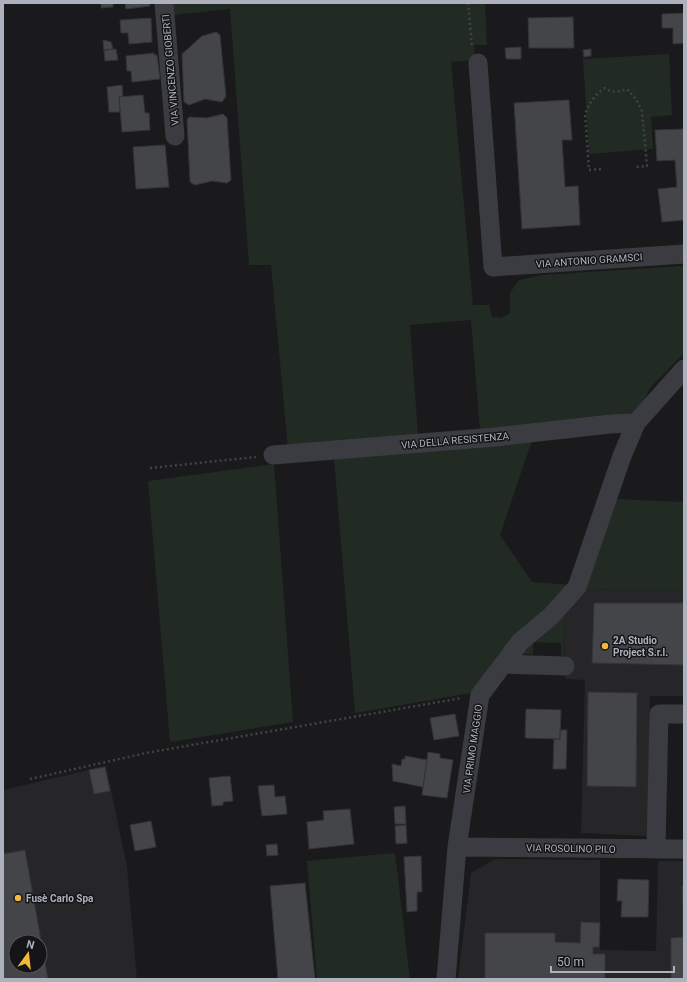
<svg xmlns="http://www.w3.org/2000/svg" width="687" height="982" viewBox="0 0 687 982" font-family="Roboto,sans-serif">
	<rect width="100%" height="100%" fill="#1a1a1c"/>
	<path fill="#262629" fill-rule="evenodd" d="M584,589L684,591V696H650L648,836L581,833L585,680L565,679L564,615Z
		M106,766L127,867L137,979H3V790ZM16,942H40V966H16Z
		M495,859L600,860V950L656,951L658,861H684V979H458L471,873Z"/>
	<path fill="#222b23" d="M174,3H485L487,45H474L475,60L451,62L473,305H489L492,317L501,318L510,313V293L519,280L542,275L684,266V353L650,388L635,420L611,414L480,430L471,320L410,325L418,436L288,449L271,265H249L230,9L174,15Z
		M669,54L672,115L651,117L653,149L589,154L583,59Z
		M533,437L500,535L532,582L571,585L546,614L500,652L471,693L355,713L334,458Z
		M274,464L293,722L170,742L148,481Z
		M614,499L684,502V591L584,589Z
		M564,615V656H561V643L533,642V654H522V650Z
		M395,853L410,979H317L307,861Z"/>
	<path fill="#444549" stroke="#343438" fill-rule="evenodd" d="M101,3H113V7L101,8Z
		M125,3H149L150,6L126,9Z
		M684,13V43L673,44V28H662V14Z
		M573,17L574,48H529L528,18Z
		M151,18L152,42L129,44L128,33H121L120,20Z
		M216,32L220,35L226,96L222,102L205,99L189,105L184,102L182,54L202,36Z
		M103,40L111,42L113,49L104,50Z
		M521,47V59H506L505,48Z
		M116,49L118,60L105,61L104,50Z
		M591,49V56L584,57L583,50Z
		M154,53V55H157L160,79L132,82L131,71H127L126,56Z
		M122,85L123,96L119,97L120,112H109L107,87Z
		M143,95L145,113H149L150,130L122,132L119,97Z
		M569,100L572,140H562L565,187L578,186L580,225L522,229L514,103Z
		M223,114L227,118L231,180L227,183L212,181L195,185L190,182L187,120L189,117L207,118Z
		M684,129V220L662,222L658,189L677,187L675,160L657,161L655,130Z
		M165,145L169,187L136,189L133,147Z
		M594,603H684V665L592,663Z
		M588,692L637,693L636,787L587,786Z
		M526,709L561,710L560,739L525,738Z
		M455,714L459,736L434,740L430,718Z
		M560,730H567L566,769H553L554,739H560Z
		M428,752L440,754V758L453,760L447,798L422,795Z
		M405,756L427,760L423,787L393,781L392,764L401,766L402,759H405Z
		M105,767L110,791L94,794L89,770Z
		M230,776L233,801L223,802V805L212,806L209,778Z
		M274,785L275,797L285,796L287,814L262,816L258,786Z
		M405,806L406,824H395L394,807Z
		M350,809L354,844L309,849L307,822L324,820L323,811Z
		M151,821L156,847L135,851L130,825Z
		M406,825L407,843L396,844L395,826Z
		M277,844L278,855L267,856L266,845Z
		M25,850L48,979H3V854ZM16,942H40V966H16Z
		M421,856L422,892H417V911L407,912L404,857Z
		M618,879L649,880L648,917H621L622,901H617Z
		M305,883L315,979H278L270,886Z
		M682,886H684V979H671V938L683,937Z
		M581,922L600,923L599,947H593V954H605V979H485V933H555V942L580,943Z"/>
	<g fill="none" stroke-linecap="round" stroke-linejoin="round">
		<path stroke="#414348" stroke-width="2.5" stroke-dasharray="2 3" stroke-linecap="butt" d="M468,3L472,47
			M601,169L589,170L585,114C589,104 595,94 605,88C612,93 619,92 627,89L636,99L642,111L647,166L636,167
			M150,468L256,457
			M30,779L146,753L462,698"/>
		<path stroke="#3b3c41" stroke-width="19" d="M164,3L175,136
			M478,63L493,267L684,254
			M273,455L495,437L610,424L636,423
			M503,664L565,666
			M457,847L684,849
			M656,849L659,714H684
			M446,979L457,847L480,695L520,642L551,616L577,587L622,456L636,423L684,369"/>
	</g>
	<g fill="#f5b73a" stroke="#151517" stroke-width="1.5">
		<circle cx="605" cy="646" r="4"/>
		<circle cx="18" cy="898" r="4"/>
	</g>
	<g text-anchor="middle" stroke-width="3" stroke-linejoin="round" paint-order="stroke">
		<g font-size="10" fill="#acb1bc" stroke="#151517">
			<text transform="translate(170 70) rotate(-95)" y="4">VIA VINCENZO GIOBERTI</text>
			<text transform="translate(589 260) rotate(-4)" y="4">VIA ANTONIO GRAMSCI</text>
			<text transform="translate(455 440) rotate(-5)" y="4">VIA DELLA RESISTENZA</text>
			<text transform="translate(472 749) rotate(-82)" y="4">VIA PRIMO MAGGIO</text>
			<text transform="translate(571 848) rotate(1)" y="4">VIA ROSOLINO PILO</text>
		</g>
		<g font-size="10" font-weight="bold" fill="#acb1bc" stroke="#151517" text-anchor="start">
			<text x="613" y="644">2A Studio<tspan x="613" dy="12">Project S.r.l.</tspan></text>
			<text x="26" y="902">Fusè Carlo Spa</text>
		</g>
	</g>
	<rect width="687" height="982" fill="none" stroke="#acb1bc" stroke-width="8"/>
	<g transform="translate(28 954) rotate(15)"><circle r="19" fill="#151517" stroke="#515359"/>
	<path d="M0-3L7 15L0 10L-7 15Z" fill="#f5b73a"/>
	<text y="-6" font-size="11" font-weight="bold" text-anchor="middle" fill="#acb1bc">N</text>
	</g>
	<path d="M551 966v6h123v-6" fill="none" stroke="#acb1bc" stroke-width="2"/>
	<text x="557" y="966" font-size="12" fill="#acb1bc" stroke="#151517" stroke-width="3" paint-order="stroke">50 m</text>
</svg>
